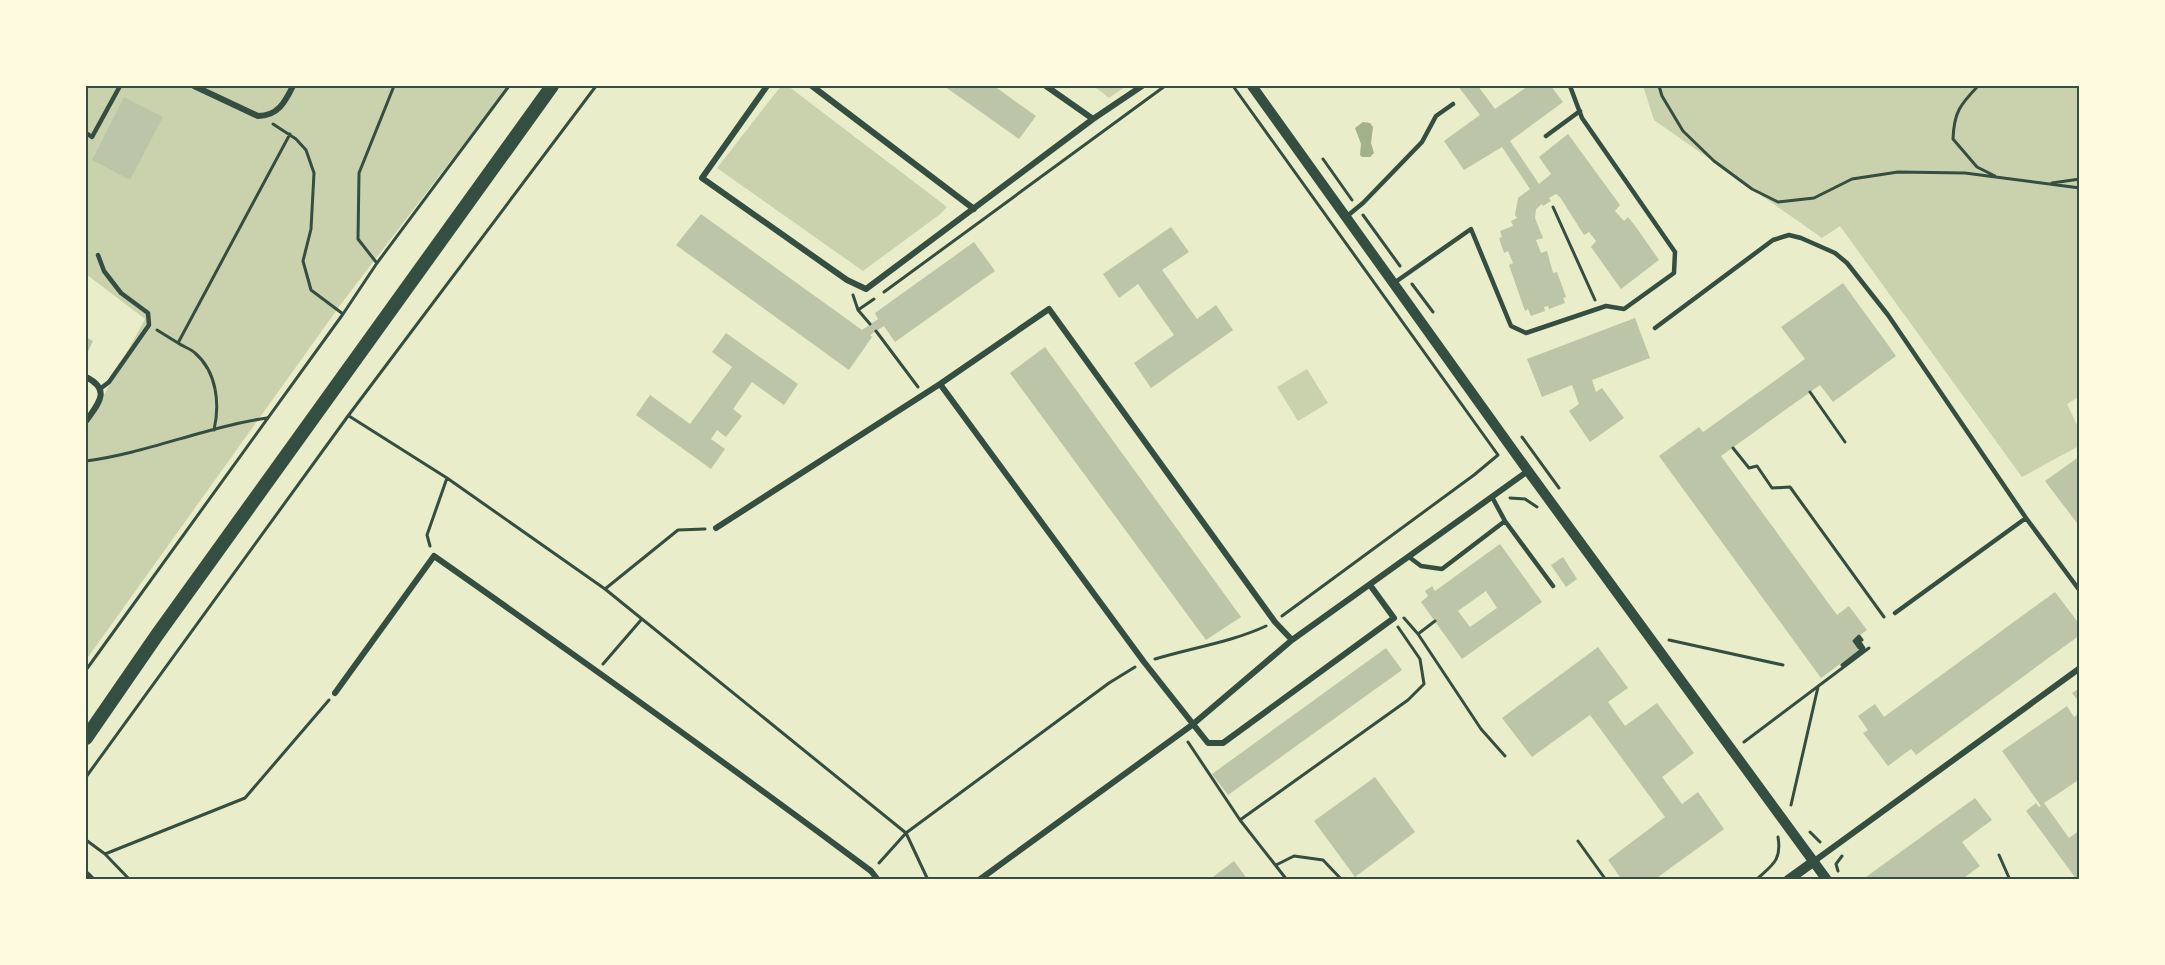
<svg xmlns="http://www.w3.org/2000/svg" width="2165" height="965" viewBox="0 0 2165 965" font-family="'Alegreya Sans',sans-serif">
	<rect width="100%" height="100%" fill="#e9edc9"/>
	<path fill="#cad2ad" d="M86,86H191L258,117L278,111L294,86H508L341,304L86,660V422L101,400L145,319L86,274Z
		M198,86H292L277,110L258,116Z
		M781,86H788L947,207L939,215L863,271L717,168Z
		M1094,86H1126L1109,98Z
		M1643,86H2079L2080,396L2067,404L2079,429V446L2022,477L1840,226L1822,238L1654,120Z
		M1307,369L1328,403L1298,421L1277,387Z"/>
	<path fill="#a3b18a" d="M1363,122L1370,123L1373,127L1371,143L1374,153L1370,157H1362L1360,155L1361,144L1355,128Z"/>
	<path fill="#bcc5a7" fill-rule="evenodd" d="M944,86H994L1036,116L1019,139Z
		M1458,86H1478L1495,109L1528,86H1551L1563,102L1510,141L1539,184L1551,174L1539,157L1568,134L1620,205L1615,211L1624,221L1628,217L1636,227L1659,260L1621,289L1591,247L1596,241L1589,232L1584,235L1560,197L1556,194L1549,198L1551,201L1543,206L1542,204L1536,209L1535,218L1543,238L1536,240L1541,253L1547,251L1553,273L1557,272L1566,297L1563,298L1565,303L1549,309L1548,306L1544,307L1545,311L1531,316L1528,309L1525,311L1509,265L1513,263L1508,251L1504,253L1499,238L1502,237L1500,231L1513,226L1511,221L1517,218L1515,215L1518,198L1530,189L1502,147L1464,170L1444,141L1480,115Z
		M124,97L163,117L130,180L92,160Z
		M701,214L862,330L878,319L875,313L974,242L995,271L895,342L884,326L870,335L872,337L849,370L676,245Z
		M1171,227L1189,252L1162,270L1197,319L1216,305L1233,330L1151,388L1134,363L1174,335L1138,284L1119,298L1103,274Z
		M1843,283L1896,356L1833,402L1820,385L1721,456L1837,615L1849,606L1867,630L1852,641L1859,650L1821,678L1659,456L1699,427L1703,432L1805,359L1781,327Z
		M1635,318L1650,358L1592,380L1596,392L1602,388L1624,418L1590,442L1569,411L1579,404L1572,385L1542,397L1527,359Z
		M726,333L798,384L784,405L752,382L733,409L742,416L726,437L717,430L711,439L725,449L711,469L636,415L650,395L690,424L732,367L712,352Z
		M86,337L93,341L86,356Z
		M1045,347L1241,617L1206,640L1010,373Z
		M2080,456V527L2045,481Z
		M1500,544L1542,602L1462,659L1421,602L1428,596L1425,591L1432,586L1435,591ZM1486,591L1497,608L1470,627L1458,611Z
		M1563,557L1577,579L1566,587L1551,565Z
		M2055,592L2080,625V635L1916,755L1911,749L1888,766L1863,733L1868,730L1858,716L1875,704L1884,717Z
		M1598,647L1628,688L1608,702L1625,726L1657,703L1694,753L1662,777L1682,804L1698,792L1724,829L1654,880H1622L1608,860L1665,817L1590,715L1532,757L1502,718Z
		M1386,648L1402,670L1228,795L1212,774Z
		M2080,688V703L2072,693Z
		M2067,706L2074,717L2080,713V779L2044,803L2069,838L2080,830V880H2077L2026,811L2036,803L2039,807L2041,806L2002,751Z
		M1375,777L1415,832L1355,877L1314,821Z
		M1975,798L1992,820L1962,842L1980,866L1961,880H1868L1866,877Z
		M1234,861L1248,880H1209Z"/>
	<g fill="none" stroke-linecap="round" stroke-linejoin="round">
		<path stroke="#344e41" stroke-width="3" d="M1233,86L1498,455L1474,475L1282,616
			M1659,86L1662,96L1683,131L1714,161L1752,189L1778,202L1814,198L1852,179L1898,172L1965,173L2080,188
			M1978,86C1960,105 1954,112 1953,139L1977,167L1995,176
			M273,124L296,139L306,150L314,173L311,229L303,261L311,290L343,314
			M1323,159L1352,200
			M2052,183L2080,179
			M1553,207L1595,300
			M1363,215L1400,266
			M376,262L358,239L359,173L394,86
			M1412,284L1433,312
			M884,292L1165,86
			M853,295L858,310L870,324
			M858,310L874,299
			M157,330L178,343L290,134
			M876,331L918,387
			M178,343C184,347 191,349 195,353C217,372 220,404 214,430
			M1810,392L1845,442
			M349,416L447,478L427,535L430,546
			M1522,437L1559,488
			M1733,448L1749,468L1757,466L1772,488L1790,487L1884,617
			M86,461C147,453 205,427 267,418
			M447,478L605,589L906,833L928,880
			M1510,498L1525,499L1537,507
			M605,589L678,530L705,529
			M1404,618L1418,634L1481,729L1505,756
			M1418,634L1435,621
			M1669,640L1783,665
			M1155,659C1191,648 1232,642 1266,626
			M603,664L641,620
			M1842,665L1864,648L1858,639L1856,640L1861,647L1859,648L1854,641L1859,636L1862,640
			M86,670L343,314L377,263L509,86
			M1188,742L1240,820L1287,880
			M1744,742L1869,648
			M86,777L348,416L596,86
			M1791,805L1818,687
			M1240,820L1408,700L1424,684L1420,659L1398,627
			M1810,832L1820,842
			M86,840L105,854L245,798L329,700
			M1578,841L1606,880
			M105,854L130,880
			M1999,855L2010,880
			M879,863L906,833L1109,683L1135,667
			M1276,865L1294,856L1323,860L1342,880
			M1838,871L1836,864L1842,856
			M1756,880C1772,865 1782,861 1778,837"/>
		<path stroke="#344e41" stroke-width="4.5" d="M86,133L92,137L120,86
			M1546,136L1580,111
			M1346,217L1363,203L1422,142L1436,116L1453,104
			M98,255L104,271L121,293L148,313L149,325L109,382L100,389
			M1394,283L1471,229L1511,326L1526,333L1606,306L1624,309L1674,273L1675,252L1582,118L1570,86
			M1655,328L1773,240L1789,235L1801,238L1835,253L1847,263L1888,315L2026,518L2080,591
			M1492,497L1505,521L1553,586
			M1409,557L1421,566L1442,569L1505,521
			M1895,613L2026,518"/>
		<path stroke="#344e41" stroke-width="6" d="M194,86L258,116C278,116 285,102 293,86
			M767,86L702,178L847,280L866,289L1093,119L1142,86
			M812,86L974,209
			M1046,86L1093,119
			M86,377C112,390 98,404 86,421
			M716,528L940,384
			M1292,640L1275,622L1049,309L940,384L1144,662L1208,743H1223L1394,618L1370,585
			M335,693L434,556C581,659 727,764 871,871L878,880
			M1813,862L2080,668
			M979,880L1192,725L1292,640L1528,471"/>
		<path stroke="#344e41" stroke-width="10" d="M1252,86L1528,471L1827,880
			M86,876L90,880
			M1788,880L1813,862"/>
		<path stroke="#344e41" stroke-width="14" d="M86,738L157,635L552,86"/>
	</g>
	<rect width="2165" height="965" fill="none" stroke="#fefae0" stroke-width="174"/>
	<rect x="87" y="87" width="1991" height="791" fill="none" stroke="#344e41" stroke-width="2"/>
</svg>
